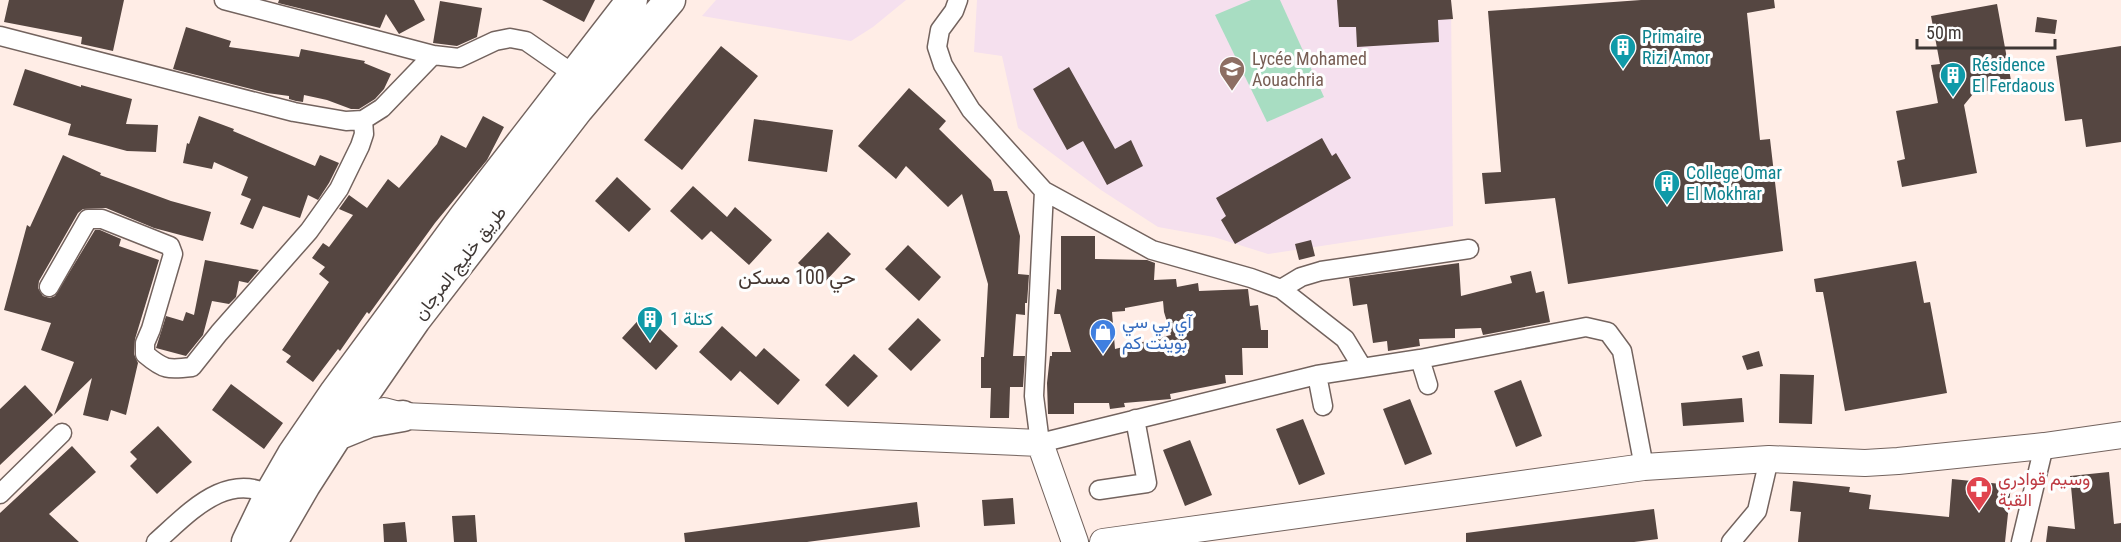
<svg xmlns="http://www.w3.org/2000/svg" width="2121" height="542" viewBox="0 0 2121 542" font-family="'Roboto Condensed',Vazirmatn,sans-serif">
	<rect width="100%" height="100%" fill="#ffede6"/>
	<path fill="#f5e0ee" d="M716,0H906L873,27L851,41L702,16Z
		M977,0H1451L1453,226L1268,254L1214,237L1158,227L1101,190L1018,128L1002,56L974,52Z"/>
	<path fill="#a8ddc2" d="M1251,0H1280L1324,97L1267,122L1215,15Z"/>
	<path fill="#554641" fill-rule="evenodd" d="M9,0H124L113,51L81,44L82,37L4,22Z
		M279,0H414L425,20L399,34L386,14L380,28L278,3Z
		M542,0H595L584,22Z
		M1337,0H1451L1453,19L1438,20L1439,42L1357,47L1356,27H1339Z
		M1641,0H1774L1775,8L1747,13L1760,140L1770,139L1783,251L1568,284L1555,198L1485,204L1482,173L1501,172L1488,11Z
		M440,1L482,8L477,37L457,46L433,43Z
		M1997,4L2012,86L1973,94L1964,105L1977,173L1902,187L1897,161L1905,159L1896,111L1938,103L1931,65L1940,64L1931,16Z
		M2037,17L2057,20L2055,34L2035,32Z
		M186,27L231,41L229,47L299,57L301,49L365,61L364,63L391,74L384,89L375,99L359,109H351L327,100L304,95L303,102L296,101L289,99V96L267,93L173,69Z
		M721,46L758,76L682,170L644,140Z
		M2121,46V142L2086,147L2082,119L2065,121L2056,56Z
		M1069,67L1115,149L1131,140L1143,166L1107,185L1083,141L1067,150L1033,89Z
		M25,69L81,87V85L132,99L126,124L158,125L156,152L127,151L68,135L71,124L13,105Z
		M909,88L946,121L939,129L991,180L994,191H1007L1020,236L1018,274L1029,275L1027,303H1025V315L1016,314L1013,356H1025L1023,387H1010L1009,418H990L991,388H981V357H984L988,284L962,194L948,207L906,166L896,179L858,146Z
		M199,116L234,129L233,131L315,166L320,155L339,163L329,183L318,200L308,195L300,218L263,206L253,229L240,224L251,199L241,195L248,177L214,162L212,169L183,163L187,143L189,144Z
		M483,116L504,127L487,160L435,223L369,314L367,312L340,351L338,349L313,382L286,362L291,356L282,350L329,282L319,274L325,267L312,258L323,243L329,247L353,215L339,209L349,195L367,208L388,179L399,188L437,144L441,135L466,148Z
		M754,119L833,130L827,172L748,161Z
		M1322,138L1332,156L1336,153L1351,178L1235,244L1221,220L1226,216L1216,198Z
		M63,155L101,173L100,175L171,201L211,212L203,241L154,228L106,208L83,209L78,213L39,281L38,288L43,296L50,298L55,296L95,230H100L121,239L119,246L159,260L135,339L134,354L138,363L126,415L111,410L108,421L83,415L92,378L54,415L74,362L41,350L51,323L4,310L27,225L30,227Z
		M617,177L651,209L629,232L595,201Z
		M693,186L727,217L735,207L772,240L749,265L711,231L702,240L670,211Z
		M828,232L851,254L822,285L798,263Z
		M1061,236H1095V259L1147,260L1155,263L1154,280L1176,279L1177,287L1198,283L1199,291L1248,289L1250,306L1258,305L1261,330H1268V348H1242L1243,375H1225L1226,383L1170,394L1171,399L1124,403L1125,407L1110,409L1109,403H1074V414H1048L1047,383L1050,356H1052V352H1071L1060,314H1054L1057,289L1061,290ZM1163,301L1164,312L1171,335L1115,349L1112,312L1125,311V308Z
		M1311,240L1315,256L1299,260L1295,244Z
		M908,245L941,277L919,301L885,269Z
		M205,260L259,270L248,283L239,281L236,297L229,304L212,301L203,335L186,356L156,348L166,316L183,321L186,312L194,315Z
		M1916,261L1924,303L1930,302L1947,393L1845,411L1823,292H1816L1814,279Z
		M1459,263L1461,296L1512,283L1510,276L1531,271L1536,293L1544,291L1550,322L1483,335L1481,328L1455,329V338L1419,339L1420,346L1388,351L1387,341L1373,343L1367,304L1353,306L1349,278Z
		M644,314L678,346L656,370L622,338Z
		M918,318L941,340L911,371L888,349Z
		M722,326L756,357L764,348L800,380L778,405L740,371L731,381L699,352Z
		M1759,351L1763,366L1747,370L1742,356Z
		M854,354L878,376L848,407L825,385Z
		M1780,374L1814,375L1812,424L1779,423Z
		M1521,380L1542,436L1516,447L1494,391Z
		M231,384L283,423L264,449L212,410Z
		M25,385L53,415L0,465V409Z
		M1742,398L1744,422L1683,426L1681,403Z
		M1410,399L1432,454L1405,465L1383,409Z
		M1303,419L1325,474L1299,485L1276,429Z
		M158,426L192,462L157,494L130,466L137,459L130,452Z
		M1190,440L1212,495L1185,506L1163,450Z
		M72,446L96,472L49,514L79,542H0V513Z
		M2109,472L2114,524L2121,523V542H2046L2048,526L2075,529L2070,476Z
		M1952,479L2011,485L2005,542H1798L1801,512L1790,511L1793,481L1850,487L1849,492L1871,495L1869,509L1949,517Z
		M1013,498L1015,524L984,526L982,500Z
		M917,502L920,527L807,542H685L684,533Z
		M1654,509L1658,539L1634,542H1466V533Z
		M475,515L477,542H454L452,516Z
		M405,522L407,542H384L383,524Z"/>
	<g fill="none" stroke-linecap="round" stroke-linejoin="round">
		<g stroke="#73635e" stroke-width="21">
			<path id="street" d="M224,0L433,55L459,58L495,41L510,38L526,41L582,80
				M958,0L954,11L940,30L937,47L943,65L971,110L1044,191L1152,250L1251,278L1281,289L1345,339L1362,367
				M0,36L294,112L346,121L363,120L382,108L433,55
				M1044,191L1034,396L1040,443L1317,375L1420,359L1586,327L1608,332L1622,351L1644,467
				M49,287L88,219H102L170,246L173,254L151,329L145,343V354C164,370 168,370 192,367L219,333L309,231L339,189L360,146L364,134L363,120
				M1281,289L1301,277L1321,271L1469,249
				M1420,359L1428,385
				M1317,375L1323,406
				M1099,490L1147,483L1135,419
				M0,494L62,433
				M156,542C190,512 229,467 277,499
				M1731,542L1757,511L1769,459
				M2021,542L2044,446"/>
		</g>
		<g stroke="#73635e" stroke-width="28">
			<path id="secondary" d="M384,411L403,416L1040,443L1075,542
				M1103,542L1644,467L1769,459L1865,463L1898,461L2044,446L2121,435"/>
		</g>
		<g stroke="#73635e" stroke-width="33">
			<path id="primary" d="M337,435L369,422L403,416
				M247,542L270,494L293,454L334,394L465,216L632,0
				M272,542L305,485L357,404L415,320L578,109L670,0"/>
		</g>
		<use href="#street" stroke="#fff" stroke-width="18"/>
		<use href="#secondary" stroke="#fff" stroke-width="26"/>
		<use href="#primary" stroke="#fff" stroke-width="30"/>
	</g>
	<defs>
		<g id="building-pin" transform="scale(1.35)"><path d="M0 17L-7.5 6A9.5 9.5 0 1 1 7.5 6Z" fill="#0f9aa8" stroke="#fefefe"/><path d="M-4-6H4V6H1V3H-1V6H-4ZM-2.5-4.3h1.7v1.8h-1.7ZM.8-4.3h1.7v1.8H.8ZM-2.5-1h1.7V.8h-1.7ZM.8-1h1.7V.8H.8Z" fill="#fff"/></g>
		<g id="school-pin" transform="scale(1.35)"><path d="M0 17L-7.5 6A9.5 9.5 0 1 1 7.5 6Z" fill="#8d6e63" stroke="#fefefe"/><path d="M0-5L7-2L0 1L-7-2ZM-4 1L0 2.5L4 1V4Q0 6-4 4Z" fill="#fff"/></g>
		<g id="shop-pin" transform="scale(1.35)"><path d="M0 17L-7.5 6A9.5 9.5 0 1 1 7.5 6Z" fill="#3f7fe0" stroke="#fefefe"/><path d="M-5-2.5h2.3a2.7 3.5 0 0 1 5.4 0H5L5.5 6h-11ZM-1.5-2.5h3a1.5 2.3 0 0 0-3 0Z" fill="#fff"/></g>
		<g id="pharmacy-pin" transform="scale(1.35)"><path d="M0 17L-7.5 6A9.5 9.5 0 1 1 7.5 6Z" fill="#e0444e" stroke="#fefefe"/><path d="M-2-6h4v4h4v4h-4v4h-4v-4h-4v-4h4Z" fill="#fff"/></g>
	</defs>
	<g fill-rule="evenodd">
		<use href="#building-pin" x="1623" y="47"/>
		<use href="#school-pin" x="1232" y="69"/>
		<use href="#building-pin" x="1953" y="75"/>
		<use href="#building-pin" x="1667" y="183"/>
		<use href="#building-pin" x="650" y="319"/>
		<use href="#shop-pin" x="1103" y="332"/>
		<use href="#pharmacy-pin" x="1979" y="489"/>
	</g>
	<g text-anchor="middle" stroke-width="6" stroke-linejoin="round" paint-order="stroke">
		<g font-size="18" fill="#0d838f" stroke="#fefefe" text-anchor="start">
			<text x="1642" y="43">Primaire<tspan x="1642" dy="21">Rizi Amor</tspan></text>
			<text x="1972" y="71">Résidence<tspan x="1972" dy="21">El Ferdaous</tspan></text>
			<text x="1686" y="179">College Omar<tspan x="1686" dy="21">El Mokhrar</tspan></text>
			<text x="670" y="325">كتلة 1</text>
		</g>
		<g font-size="18" fill="#785e54" stroke="#fefefe" text-anchor="start">
			<text x="1252" y="65">Lycée Mohamed<tspan x="1252" dy="21">Aouachria</tspan></text>
		</g>
		<g font-size="18" fill="#3e3734" stroke="#fefefe">
			<text transform="translate(460 263) rotate(-52)" y="6">طريق خليج المرجان</text>
		</g>
		<g font-size="18" fill="#366cbe" stroke="#fefefe" text-anchor="start">
			<text x="1122" y="328">آي بي سي<tspan x="1122" dy="21">بوينت كم</tspan></text>
		</g>
		<g font-size="18" fill="#be3a42" stroke="#fefefe" text-anchor="start">
			<text x="1998" y="485">وسيم قوادري<tspan x="1998" dy="21">القبة</tspan></text>
		</g>
		<g font-size="20" fill="#453731" stroke="#fefefe">
			<text x="797" y="284">حي 100 مسكن</text>
		</g>
	</g>
	<path d="M1917 39v9h138v-9" fill="none" stroke="#3e3734" stroke-width="3"/>
	<text x="1926" y="39" font-size="18" fill="#3e3734" stroke="#fefefe" stroke-width="4.5" paint-order="stroke">50 m</text>
</svg>
